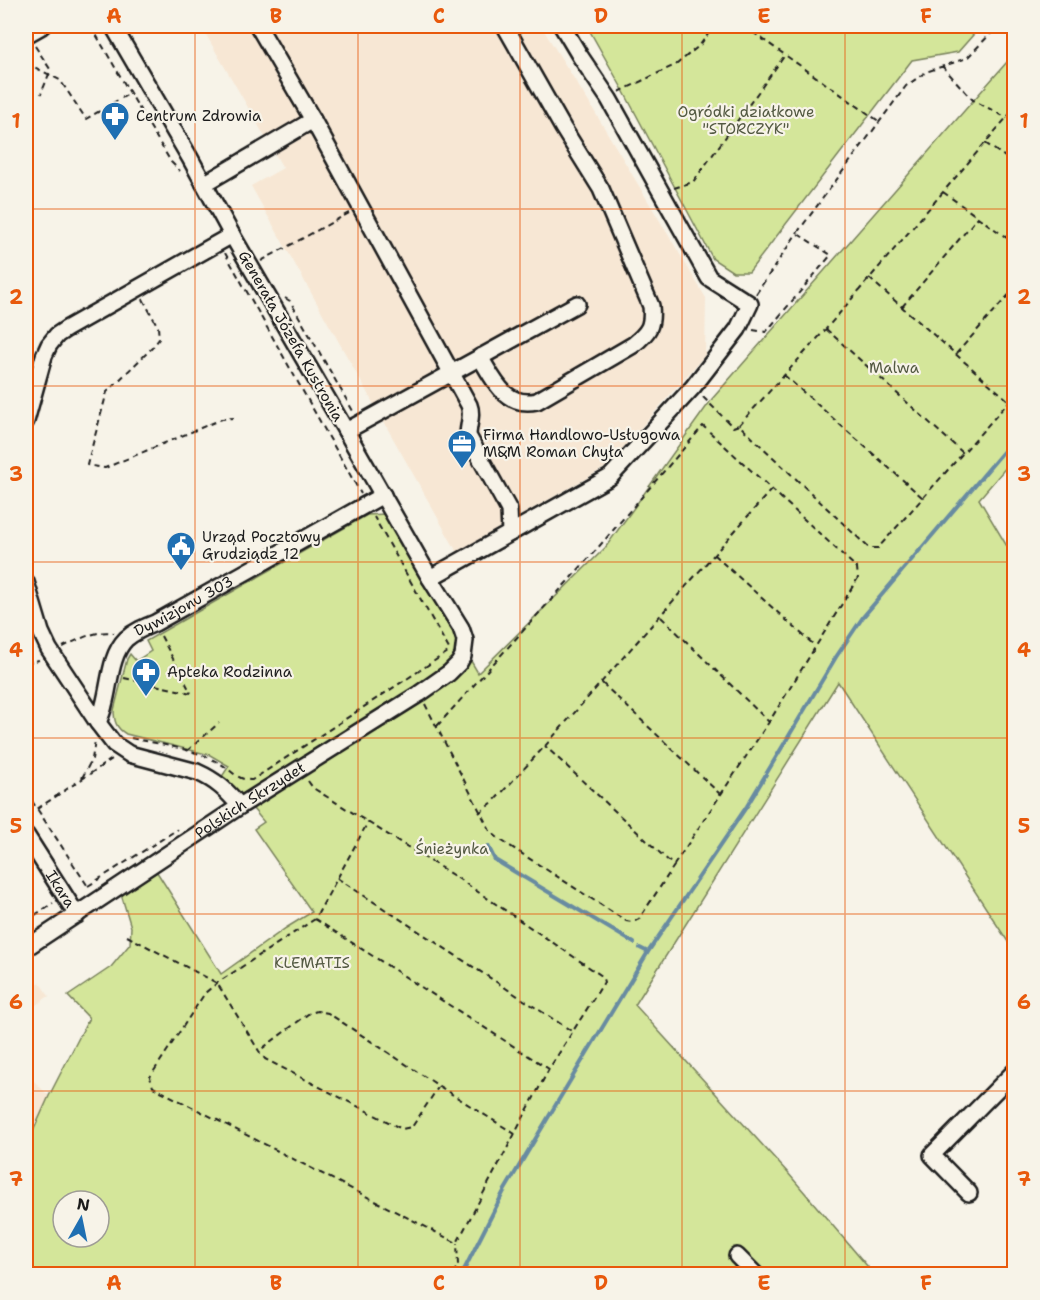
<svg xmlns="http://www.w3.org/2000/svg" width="1040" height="1300" viewBox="0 0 1040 1300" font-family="'Shantell Sans',sans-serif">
	<rect width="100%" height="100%" fill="#f7f3e8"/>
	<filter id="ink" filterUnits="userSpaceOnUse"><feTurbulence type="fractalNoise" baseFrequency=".0167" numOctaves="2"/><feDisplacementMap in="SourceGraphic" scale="12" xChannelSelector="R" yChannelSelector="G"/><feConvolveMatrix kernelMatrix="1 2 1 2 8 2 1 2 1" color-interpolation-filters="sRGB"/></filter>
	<g filter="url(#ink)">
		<path fill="#f7e7d4" d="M201,26H541L593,109L706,298L705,355L606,467L457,552L251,186L283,168Z
			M39,982L49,996L26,1012V992Z
			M26,1073L49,1096L26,1147Z"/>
		<path fill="#d4e69a" stroke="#78815b" stroke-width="1.5" fill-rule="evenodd" d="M587,26H981L958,52L912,60L749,272H733L713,259L623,90Z
			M1014,54V458L979,499L1014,558V951L838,682L635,1005L788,1173L868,1267L860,1274H26V1147L49,1096L89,1018L68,996L111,967L130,944L131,927L121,894L157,872L221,974L286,928L312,912L254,829L264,822L238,791L221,778L229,766L210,755L126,734C116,728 114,721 114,710L127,659L130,654L136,661L151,651L146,641L367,515L385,514L478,673L605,548L712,399ZM63,1201H99V1237H63Z"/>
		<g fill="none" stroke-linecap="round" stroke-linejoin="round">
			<path stroke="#688ba1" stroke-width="4" d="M488,846L495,860L634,943
				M640,948L648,952
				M462,1274L503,1193L573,1076L648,952L747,806L836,657L863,617L1014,439"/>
			<g stroke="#1c1c1c" stroke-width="20">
				<g id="minor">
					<path d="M258,26L313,120L469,405C473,415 468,425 468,436L509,510L510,533"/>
					<path d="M26,35L42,26"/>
					<path d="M204,184L313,120"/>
					<path d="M480,357C494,380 505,408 537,401L633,345C649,332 653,326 651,306L601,189L563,128L505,26"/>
					<path d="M26,421L44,356L49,345L57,335L66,329L232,235"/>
					<path d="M346,431L577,304"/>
					<path d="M430,578L610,477L693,387L738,329L750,304L709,278L609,99L580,56L562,26"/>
					<path d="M26,582L41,632L49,649L98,723L114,744L129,754L197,772C217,781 226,790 240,806"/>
					<path id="s1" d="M98,723C100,717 103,711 104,705C110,684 110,655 126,639C135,631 145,627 155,623L383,495"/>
					<path id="s2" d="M26,835L77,915"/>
					<path id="s3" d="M26,948L240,806L419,694L449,673L459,663L463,656L465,640L461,628L430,578L346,431L232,235L190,158L113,26"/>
					<path d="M969,1193L932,1155L1014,1072"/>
					<path d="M737,1256L755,1274"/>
				</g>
			</g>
			<path stroke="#1c1c1c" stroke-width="2" stroke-dasharray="6 4.5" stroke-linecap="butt" d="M91,26L130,93L171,162L180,171
				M744,26L880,122
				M35,46L50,69L49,74L41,94
				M26,63L60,80L86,119L130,93
				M942,66L973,100L1007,118
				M619,92L677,64L700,45L714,26
				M985,143L1014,163
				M674,188L693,182L785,55
				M943,192L1014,243
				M225,253L361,494
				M261,261L349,213
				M869,278L1009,401
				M756,294L797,233L906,86L926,72L967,58L998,26
				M285,298L290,301L353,411
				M143,299L158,327L159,339L152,348L107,392L87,465L105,468L222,419L234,418
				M902,307L978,217
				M826,329L963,453
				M753,330L766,332L831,255L798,234
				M956,354L1014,289
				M784,375L923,498
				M703,397L733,427L739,425L869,548H878L1014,396
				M739,425L826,329L1014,109
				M714,555L814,645
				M161,636L191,693
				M63,647C77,640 98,629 114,633
				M26,660L30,662L39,660
				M124,678L191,693
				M602,683L720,794
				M425,704L490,831L499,839L626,921L633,922L639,919L674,866L545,746
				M437,726L596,550L703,426L857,568L858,578L769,722L660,616
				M131,738C158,744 196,749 219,763C232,770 236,780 252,780L448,652L449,649L374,517
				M187,751L219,723
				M82,778L92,759L95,741
				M308,781L313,788L459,879L602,976L604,982L549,1069L457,1243L153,1087L150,1077L205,993L217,983L315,919L368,822
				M26,792L89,888
				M37,809L112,759
				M479,813L493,802L545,746L771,490
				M674,865L769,722
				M337,878L573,1032
				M88,886L178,829
				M315,919L549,1069
				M26,921L53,903
				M127,936L217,983L259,1051L265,1059L402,1129L412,1127L439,1086L328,1013L317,1011L308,1014L259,1051
				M439,1086L515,1134
				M453,1274L458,1265L457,1243"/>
			<use href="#minor" stroke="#f7f3e8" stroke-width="15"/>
		</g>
	</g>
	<path fill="none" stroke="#e8590c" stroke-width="1.5" stroke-opacity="0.55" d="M195,26V1274M358,26V1274M520,26V1274M682,26V1274M845,26V1274M26,209H1014M26,386H1014M26,562H1014M26,738H1014M26,914H1014M26,1091H1014"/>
	<defs>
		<g id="pharmacy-pin" transform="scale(1.5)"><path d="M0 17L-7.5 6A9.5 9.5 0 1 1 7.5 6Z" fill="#1f6fb2" stroke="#f7f3e8"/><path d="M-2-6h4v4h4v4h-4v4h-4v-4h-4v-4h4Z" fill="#fff"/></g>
		<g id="office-pin" transform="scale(1.5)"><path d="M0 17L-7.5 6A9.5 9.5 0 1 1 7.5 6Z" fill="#1f6fb2" stroke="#f7f3e8"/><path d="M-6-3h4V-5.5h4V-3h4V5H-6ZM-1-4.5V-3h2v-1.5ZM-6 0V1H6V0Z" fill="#fff"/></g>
		<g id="civic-pin" transform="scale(1.5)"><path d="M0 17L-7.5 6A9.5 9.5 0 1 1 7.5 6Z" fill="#1f6fb2" stroke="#f7f3e8"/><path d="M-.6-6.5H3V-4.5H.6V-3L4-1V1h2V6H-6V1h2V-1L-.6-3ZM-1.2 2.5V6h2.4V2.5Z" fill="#fff"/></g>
	</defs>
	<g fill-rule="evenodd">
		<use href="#pharmacy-pin" x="115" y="116"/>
		<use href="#office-pin" x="462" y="444"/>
		<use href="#civic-pin" x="181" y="546"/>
		<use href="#pharmacy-pin" x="146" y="672"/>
	</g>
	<g text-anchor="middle" stroke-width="4.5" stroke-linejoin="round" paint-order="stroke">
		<g font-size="15" fill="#535942" stroke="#f7f3e8">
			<text x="746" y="117">Ogródki działkowe<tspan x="746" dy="17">"STORCZYK"</tspan></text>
			<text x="894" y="373">Malwa</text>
			<text x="452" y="854">Śnieżynka</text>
			<text x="312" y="968">KLEMATIS</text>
		</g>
		<g font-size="15" fill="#1c1c1c" stroke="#f7f3e8" text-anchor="start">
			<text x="136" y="121">Centrum Zdrowia</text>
			<text x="483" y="440">Firma Handlowo-Usługowa<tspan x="483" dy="17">M&amp;M Roman Chyła</tspan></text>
			<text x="202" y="542">Urząd Pocztowy<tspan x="202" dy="17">Grudziądz 12</tspan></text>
			<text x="167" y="677">Apteka Rodzinna</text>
		</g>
		<g font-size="15" fill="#1c1c1c" stroke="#f7f3e8">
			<text transform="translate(291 336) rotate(60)" y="5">Generała Józefa Kustronia</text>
			<text dy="5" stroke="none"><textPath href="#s1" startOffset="156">Dywizjonu 303</textPath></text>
			<text dy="5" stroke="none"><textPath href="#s3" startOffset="268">Polskich Skrzydeł</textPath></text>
			<text dy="5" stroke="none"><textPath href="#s2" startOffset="64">Ikara</textPath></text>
		</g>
	</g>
	<rect width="1040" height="1300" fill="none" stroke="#f7f3e8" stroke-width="66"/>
	<g transform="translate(81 1219) rotate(9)"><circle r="28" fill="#f7f3e8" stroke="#9f9d96" stroke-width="1.5"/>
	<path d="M0-4.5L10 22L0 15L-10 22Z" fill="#1f6fb2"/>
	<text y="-9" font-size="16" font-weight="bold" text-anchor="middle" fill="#1c1c1c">N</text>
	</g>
	<rect x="33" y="33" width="974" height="1234" fill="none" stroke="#e8590c" stroke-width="2"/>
	<g font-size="20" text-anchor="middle" font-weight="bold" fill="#e8590c">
		<text x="114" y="23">A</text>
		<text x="276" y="23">B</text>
		<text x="439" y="23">C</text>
		<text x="601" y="23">D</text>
		<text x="764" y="23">E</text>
		<text x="926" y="23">F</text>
		<text x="16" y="128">1</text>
		<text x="1024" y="128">1</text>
		<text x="16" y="304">2</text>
		<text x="1024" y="304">2</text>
		<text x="16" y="481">3</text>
		<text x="1024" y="481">3</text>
		<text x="16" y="657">4</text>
		<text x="1024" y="657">4</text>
		<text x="16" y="833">5</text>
		<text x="1024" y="833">5</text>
		<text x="16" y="1009">6</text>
		<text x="1024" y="1009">6</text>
		<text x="16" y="1186">7</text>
		<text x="1024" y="1186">7</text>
		<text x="114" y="1290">A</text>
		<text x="276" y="1290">B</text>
		<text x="439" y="1290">C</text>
		<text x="601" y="1290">D</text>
		<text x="764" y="1290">E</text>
		<text x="926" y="1290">F</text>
	</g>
</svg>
